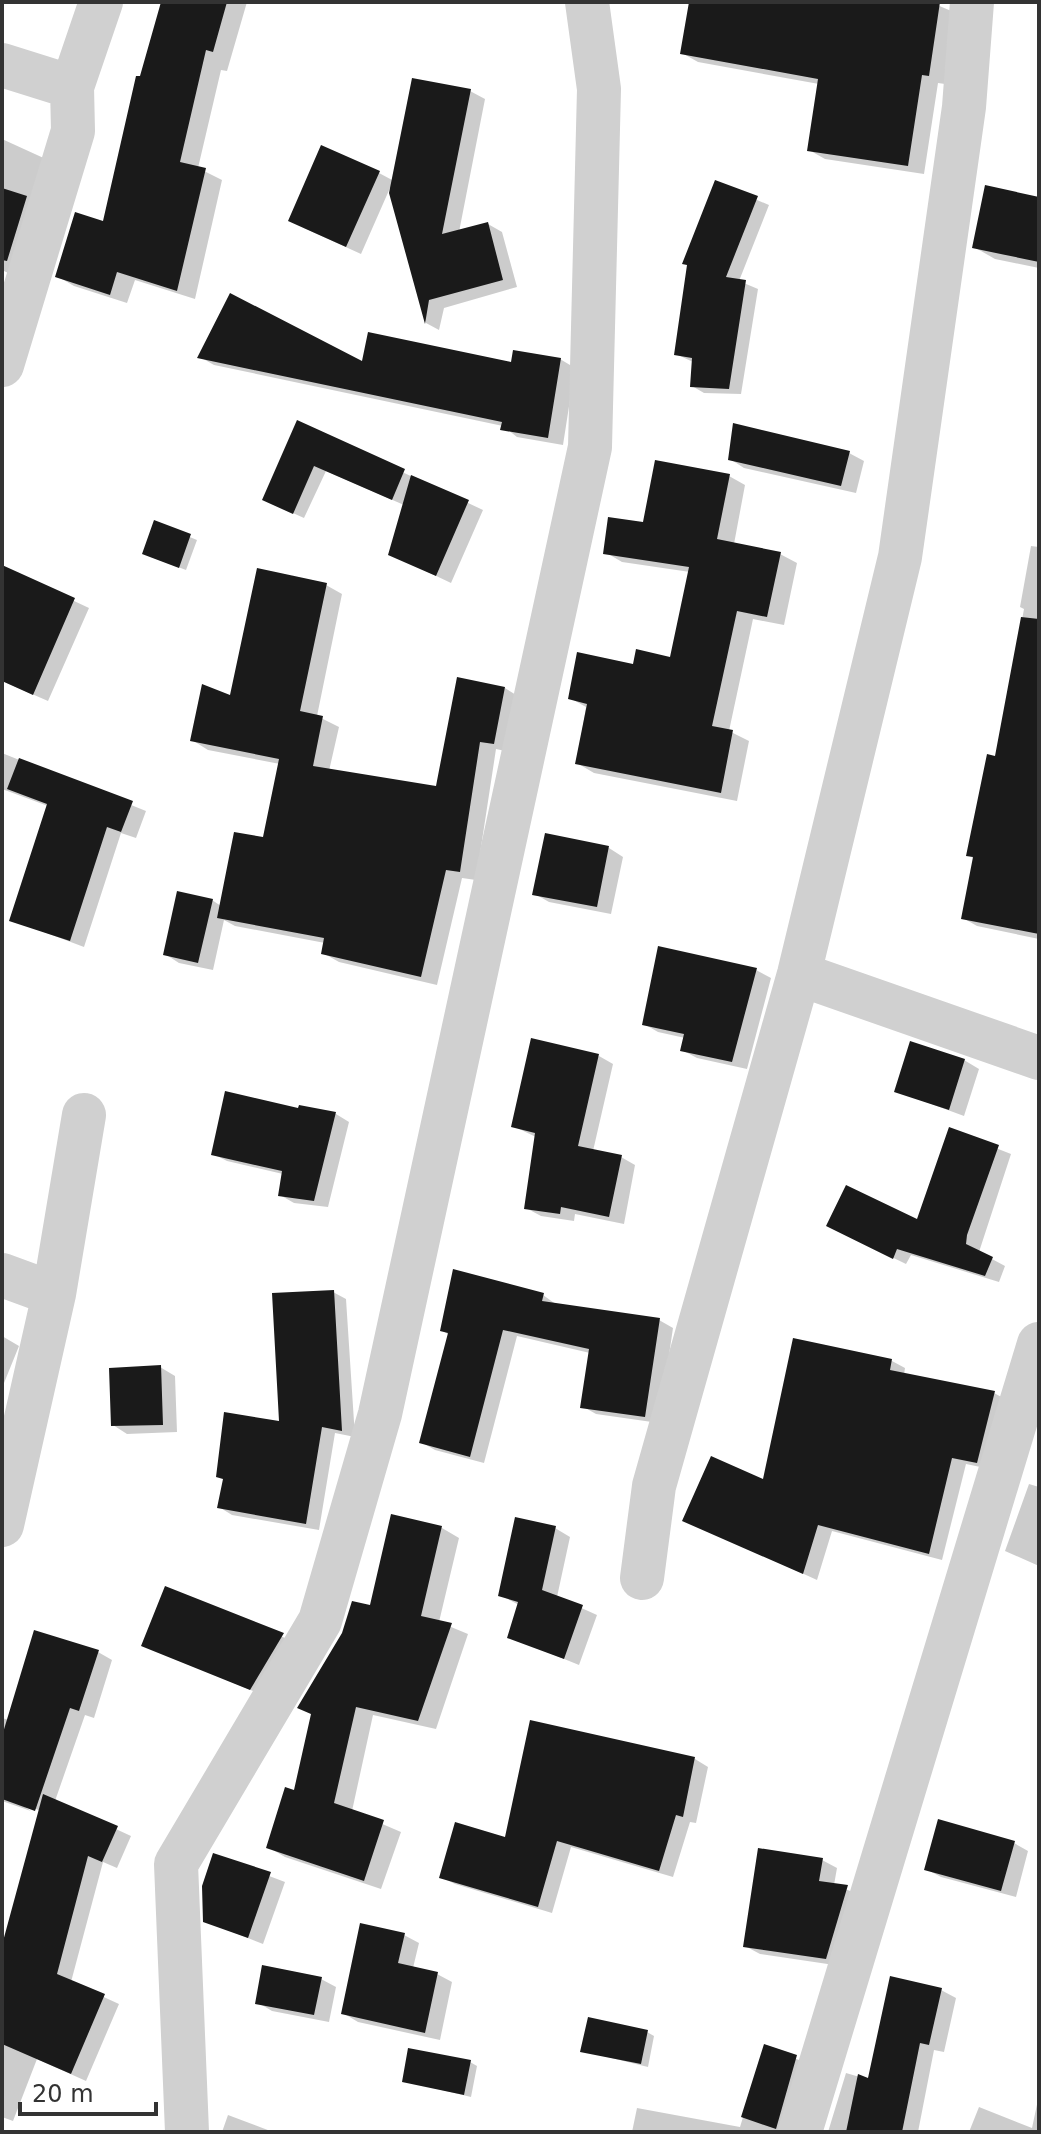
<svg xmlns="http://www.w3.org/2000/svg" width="1041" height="2134" viewBox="0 0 1041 2134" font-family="'DejaVu Sans',sans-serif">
	<rect width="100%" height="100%" fill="#fff"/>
	<path fill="#0003" d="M163,2H247L227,71L221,70L198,168L222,180L195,299L135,280L127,303L74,286L57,276L104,223Z
		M691,2H930L956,13L945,84L938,83L924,174L825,159L809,150L819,84L698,62L682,53Z
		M470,91L485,99L459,232L488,224L502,232L517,287L444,308L439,330L426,323L390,188L361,254L304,228L379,173L394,181Z
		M2,139L48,160L10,274L2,270Z
		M717,183L769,205L739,281L758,289L741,394L704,393L692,386L693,362L676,354Z
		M1039,199V268L995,259L974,247Z
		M200,357L363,364H513L560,359L575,368L563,445L517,437L503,426L214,365Z
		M298,423L483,510L451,583L390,554L404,505L326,471L304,518L275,505Z
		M849,453L864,461L856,493L744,468L730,459Z
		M729,476L745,485L734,544L780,554L797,563L784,625L753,619L729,731L749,741L737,801L594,773L577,763L586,707L570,698L635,666L672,659L690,572L622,562L605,552L644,524Z
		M156,523L197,540L186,570L151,557Z
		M1031,546L1039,547V939L977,926L963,918L975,859L968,855L996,759L1024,609L1020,607Z
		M8,570L89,608L48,701L2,681V584Z
		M326,585L342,594L317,716L339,727L329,771L438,788L505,688L521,698L510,752L496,749L476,880L462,878L437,985L339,962L323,953L325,943L235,926L224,920L213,970L179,963L165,954L212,900L221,906L264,840L280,764L208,750L192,740Z
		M2,753L146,811L136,838L121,833L84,947L12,920L48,806L2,789Z
		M546,836L609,848L623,857L611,914L549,902L535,894Z
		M756,970L771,978L747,1069L697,1058L682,1050L685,1038L658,1032L644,1024Z
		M599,1056L613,1064L593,1151L621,1157L635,1165L624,1224L575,1214L574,1221L541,1216L526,1208L536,1137L513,1126Z
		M964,1060L979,1069L964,1116L896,1091Z
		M300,1110L336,1114L349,1122L328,1207L294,1203L280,1195L283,1174L227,1161L213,1154Z
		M950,1130L1011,1154L979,1252L1005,1266L999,1282L911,1255L906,1264L842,1233L918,1222Z
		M333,1292L346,1299L355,1437L335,1433L319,1530L232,1515L219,1507L225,1480L281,1423Z
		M543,1295L557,1305L659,1320L673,1328L659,1423L596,1414L582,1406L590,1353L517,1336L484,1463L435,1450L421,1442L449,1335L442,1330Z
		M2,1336L19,1346L2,1388Z
		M794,1341L892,1361L905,1368L904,1375L994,1393L1007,1400L990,1469L966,1464L942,1560L832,1531L817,1580L685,1520L765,1481Z
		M160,1367L175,1376L177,1432L127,1434L113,1425Z
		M1029,1484L1039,1487V1566L1005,1551Z
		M393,1517L442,1528L459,1538L439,1622L468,1634L436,1729L373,1715L352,1811L401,1832L381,1889L285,1857L268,1847L295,1792L313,1715L300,1708L371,1607Z
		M555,1528L570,1537L557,1597L597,1615L579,1665L510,1637L519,1605L500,1595Z
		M166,1588L297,1643L265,1696L144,1645Z
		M98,1652L112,1660L94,1718L85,1715L55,1801L131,1836L117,1868L103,1862L71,1982L119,2004L86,2081L37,2059L13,2121L2,2117V1953L40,1811L27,1804L25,1807L31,1811L2,1801V1718L9,1720Z
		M531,1723L695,1759L708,1767L696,1823L690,1822L673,1877L571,1847L552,1913L455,1884L441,1877L506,1839Z
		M1014,1843L1028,1851L1016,1897L941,1877L926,1869Z
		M214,1855L285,1882L263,1944L205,1921Z
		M822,1860L837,1868L834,1885L861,1895L841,1966L760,1954L745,1946Z
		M404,1935L419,1943L413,1968L437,1974L452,1982L440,2040L358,2022L343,2013Z
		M321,1979L336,1987L329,2022L272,2011L257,2002Z
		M941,1990L956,1998L944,2052L934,2050L918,2132H828L846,2073L870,2080Z
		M647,2032L654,2036L648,2067L583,2051Z
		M765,2046L811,2065L791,2132H632L637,2108L740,2127Z
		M470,2062L477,2066L471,2097L404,2081Z
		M1039,2095V2132H969L979,2107L1032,2128Z
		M228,2115L273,2132H222Z"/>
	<path fill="#1a1a1a" d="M161,2H227L213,52L206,50L180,162L206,168L177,291L117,272L110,295L55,277L75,212L103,221L136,76H140Z
		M689,2H940L929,76L922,75L908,166L807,151L818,79L680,54Z
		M412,78L471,89L442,234L488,222L503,280L429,300L425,324L389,193Z
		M321,145L380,171L346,247L288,221Z
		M715,180L758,196L726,277L746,280L729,389L690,387L692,358L674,355L687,265L682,264Z
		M985,185L1039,197V262L972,248Z
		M2,188L27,196L7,261L2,260Z
		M230,293L362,361L368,332L511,362L513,350L561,358L548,438L500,430L502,422L197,358Z
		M297,420L405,469L392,500L314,466L293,514L262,500Z
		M733,423L850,451L841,486L728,460Z
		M655,460L730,474L717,539L781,552L767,617L737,611L712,726L733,730L721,793L575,764L587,704L568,699L577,652L633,664L636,649L670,657L689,567L603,554L608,517L643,522Z
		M411,475L469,500L436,576L388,555Z
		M154,520L191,534L179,568L142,554Z
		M2,565L75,598L33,695L2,681Z
		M257,568L327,583L300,711L323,716L313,766L436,786L457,677L505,687L494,744L480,742L460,872L446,870L421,977L321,954L324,938L217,918L234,832L263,837L279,759L190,741L202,684L230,695Z
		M1021,617L1039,619V934L961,919L973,857L966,856L987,754L995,756Z
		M19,758L133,801L121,832L107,827L70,941L9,921L47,804L7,789Z
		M545,833L609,846L597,907L532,895Z
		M177,891L213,899L198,963L163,955Z
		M658,946L757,968L732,1062L680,1051L684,1034L642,1025Z
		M531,1038L599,1054L578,1146L622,1155L609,1217L561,1207L560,1214L524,1209L535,1133L511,1127Z
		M910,1041L965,1059L949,1110L894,1092Z
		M225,1091L298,1108L299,1105L336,1112L314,1201L278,1196L282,1171L211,1155Z
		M949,1127L999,1145L967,1235L966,1244L993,1257L985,1276L897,1249L893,1259L826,1226L846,1185L917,1219Z
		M453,1269L544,1293L542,1301L660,1318L645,1417L580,1408L589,1349L503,1330L470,1457L419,1443L448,1333L440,1331Z
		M334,1290L342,1431L322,1427L306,1524L217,1508L223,1479L216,1477L224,1412L279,1421L272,1293Z
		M793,1338L892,1359L890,1370L995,1391L977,1463L952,1458L929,1554L818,1525L803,1574L682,1521L711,1456L763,1479Z
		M161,1365L163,1425L111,1426L109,1368Z
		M391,1514L442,1526L421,1616L452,1623L418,1721L356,1707L334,1803L384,1820L364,1881L266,1848L285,1787L294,1790L311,1714L297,1708L342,1633L352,1601L370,1605Z
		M515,1517L556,1526L542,1590L583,1605L564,1659L507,1638L518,1602L498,1596Z
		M165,1586L284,1633L250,1690L141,1646Z
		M34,1630L99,1650L79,1711L70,1708L35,1811L2,1799V1736Z
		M530,1720L695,1757L683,1817L676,1815L659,1871L557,1841L538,1907L439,1878L455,1822L505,1837Z
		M43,1794L118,1826L102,1862L88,1856L57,1974L105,1994L71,2074L2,2044V1945Z
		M938,1819L1015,1841L1001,1891L924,1870Z
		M758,1848L823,1858L819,1881L848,1885L826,1959L743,1947Z
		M213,1853L271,1872L248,1938L203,1922L202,1886Z
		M360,1923L405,1933L398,1963L438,1972L425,2033L341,2014Z
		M262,1965L322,1977L314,2015L255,2004Z
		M890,1976L942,1988L929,2045L920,2043L902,2132H846L858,2074L868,2078Z
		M588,2017L648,2030L641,2064L580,2052Z
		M764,2044L797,2055L776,2129L741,2117Z
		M408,2048L471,2060L464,2095L402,2082Z"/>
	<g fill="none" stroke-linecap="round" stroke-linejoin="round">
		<path stroke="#d0d0d0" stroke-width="44" d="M2,65L72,87
			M2,365L73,131L72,87L101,2
			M799,974L1039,1058
			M2,1275L54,1294
			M2,1525L54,1294L84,1115
			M642,1578L654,1486L799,974L900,557L964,107L972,2
			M187,2132L176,1864L320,1621L380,1414L590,447L599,89L587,2
			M800,2132L1039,1344"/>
	</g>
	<rect width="1041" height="2134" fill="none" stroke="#333333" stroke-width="8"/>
	<path d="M20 2102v12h136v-12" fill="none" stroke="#333333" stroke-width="4"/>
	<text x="32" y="2102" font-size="24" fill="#333333" stroke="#ffffff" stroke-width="6" paint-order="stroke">20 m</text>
</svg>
